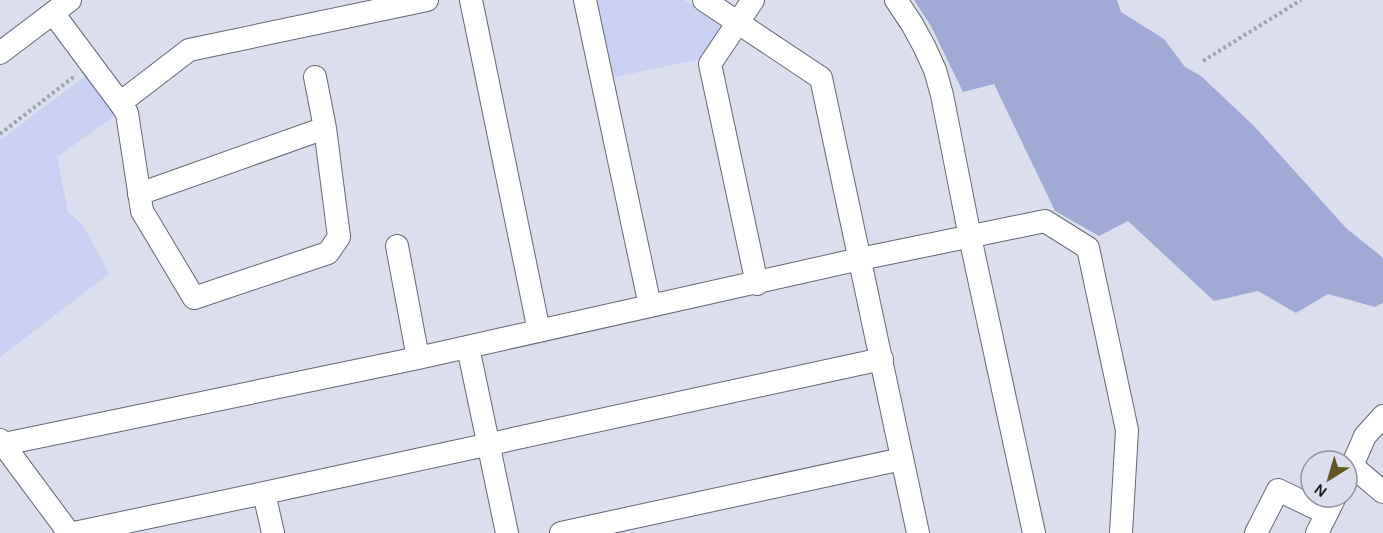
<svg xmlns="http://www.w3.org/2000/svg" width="1383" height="533" viewBox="0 0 1383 533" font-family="Karla,sans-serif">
	<rect width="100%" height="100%" fill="#dbdfed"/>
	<path fill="#c9d0f1" d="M595,0H684L718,22L722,36L706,58L610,78Z
		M87,75L117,114L57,157L68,212L83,225L109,274L0,357V140Z"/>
	<path fill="#a1aad4" d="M914,0H1117L1121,12L1164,39L1185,67L1201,76L1254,126L1347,229L1381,256L1383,259V303L1375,307L1328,294L1296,313L1258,291L1214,301L1128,221L1099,236L1055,211L994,84L963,92L931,26Z"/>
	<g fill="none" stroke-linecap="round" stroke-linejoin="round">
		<g stroke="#646773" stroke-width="24">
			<path id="street" d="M471,0L539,331
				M585,0L650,306
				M704,0L821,78L918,533
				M753,0L710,64L757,284
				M896,0L912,24L924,46L935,70L942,95L970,237L1034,533
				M53,13L120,103L189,50L427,0
				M0,53L70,0
				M120,103L127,113L142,211L194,298L328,253L339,237L325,128L315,77
				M139,194L325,128
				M397,246L418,358
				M468,347L507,533
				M0,440L69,533
				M4,444L418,358L860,259L1045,221L1088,248L1127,430L1121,533
				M1352,466L1365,436L1383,416
				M1347,475L1352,466L1383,492
				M264,493L882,359
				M74,533L264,493L273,533
				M561,533L902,459
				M1256,533L1278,490L1326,513
				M1317,533L1335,497"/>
		</g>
		<path stroke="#9ea2ad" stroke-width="4" stroke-dasharray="3 3" stroke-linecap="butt" d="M1203,61L1301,0
			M0,134L76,75"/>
		<use href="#street" stroke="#fff" stroke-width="22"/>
	</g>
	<g transform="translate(1329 479) rotate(217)"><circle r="28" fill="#dbdfed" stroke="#8f929c" stroke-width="1.5"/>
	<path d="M0-4.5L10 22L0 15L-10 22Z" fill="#645724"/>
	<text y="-9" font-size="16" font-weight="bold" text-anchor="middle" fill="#1c1e23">N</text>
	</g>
</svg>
